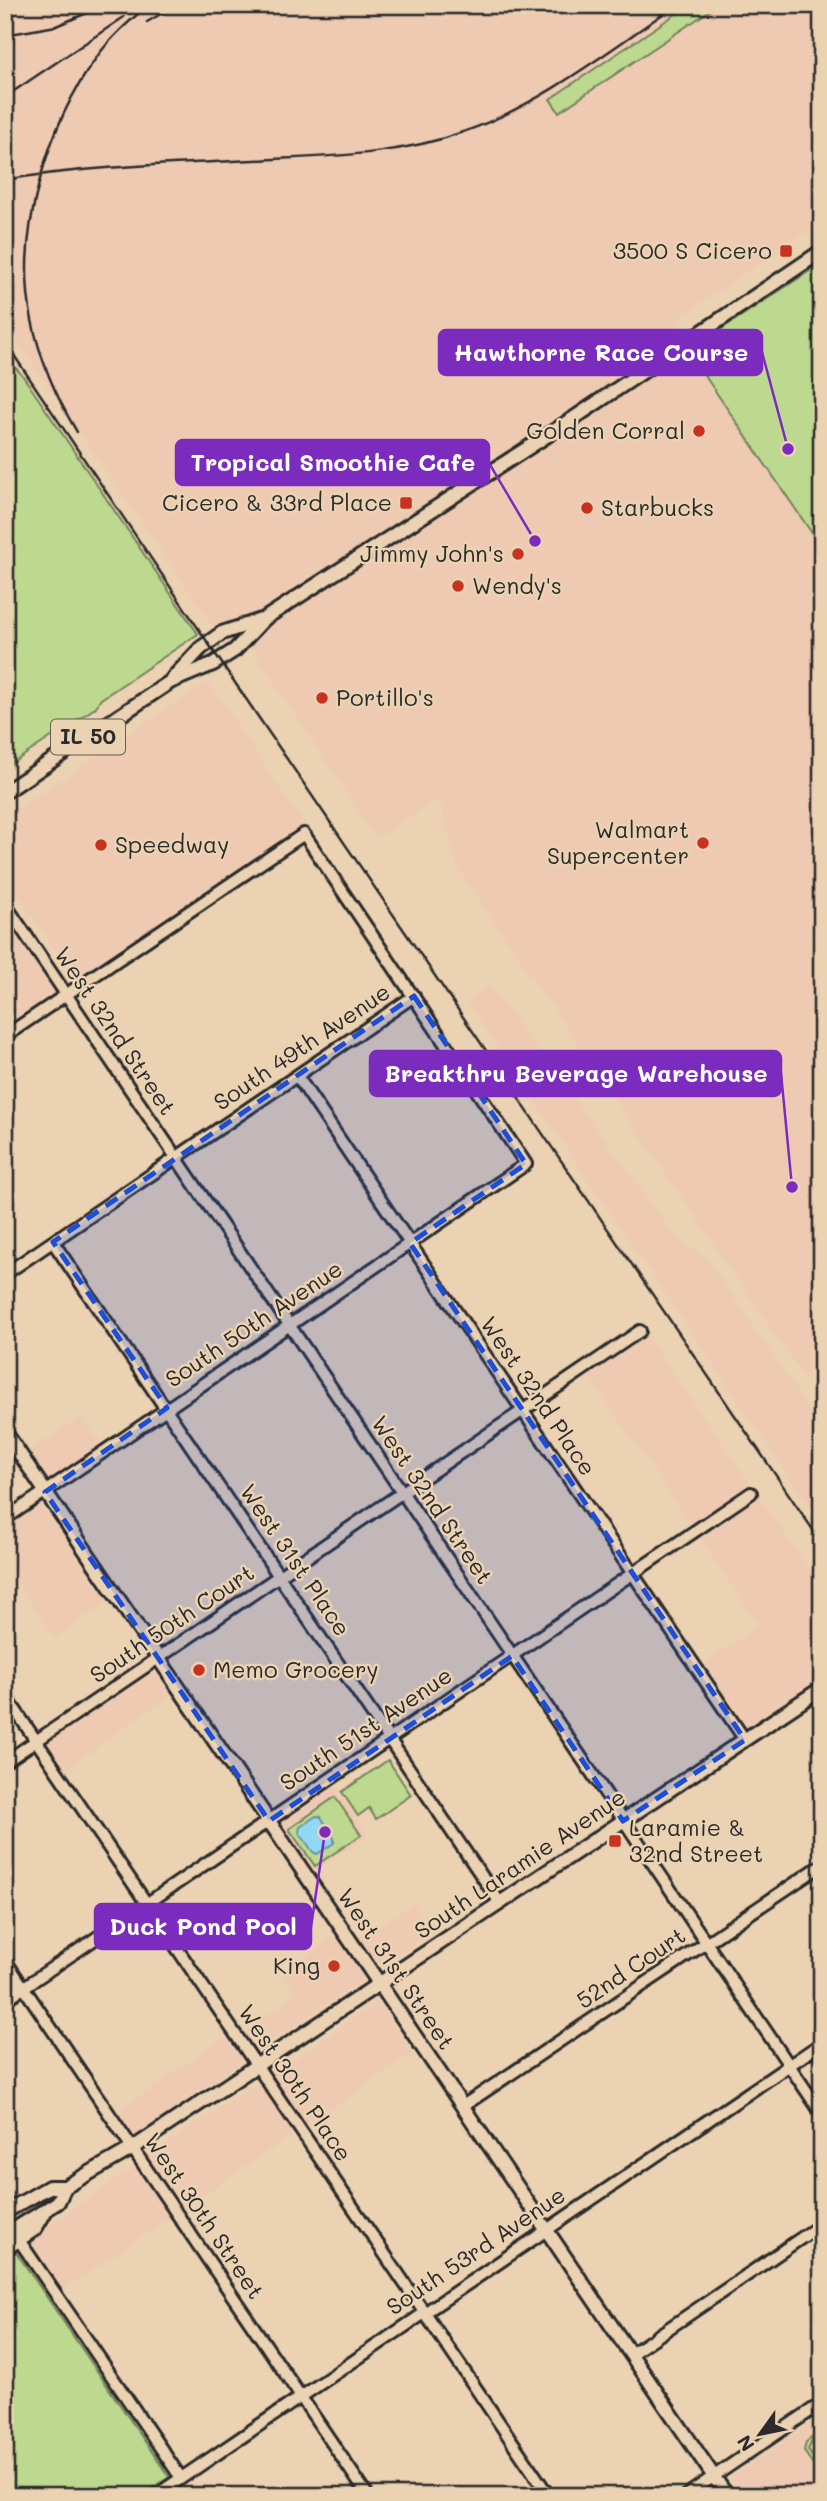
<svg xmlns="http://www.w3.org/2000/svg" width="827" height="2501" viewBox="0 0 827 2501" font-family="Mali,sans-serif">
	<rect width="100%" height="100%" fill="#ebd2b3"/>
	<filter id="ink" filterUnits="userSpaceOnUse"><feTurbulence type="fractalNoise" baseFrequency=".0143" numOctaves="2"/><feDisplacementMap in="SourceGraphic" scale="14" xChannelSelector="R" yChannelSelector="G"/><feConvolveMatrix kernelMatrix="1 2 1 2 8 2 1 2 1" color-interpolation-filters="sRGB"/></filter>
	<g filter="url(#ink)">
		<path fill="#eecab3" d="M5,5H704L709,12L718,5H822V221L678,318L688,351L822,548V1403L458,868L439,799L376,838L244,637L227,647L5,324Z
			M208,681L306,827L76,981L5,876V818Z
			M5,921L57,996L5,1029Z
			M490,986L676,1237L708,1260L822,1428V1525L467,1002Z
			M644,1331L822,1587V1684L745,1736L698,1667L759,1626L586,1371Z
			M82,1416L102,1445L48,1481L29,1452Z
			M40,1502L108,1602L55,1638L5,1565V1526Z
			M154,1669L170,1695L64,1771L46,1744Z
			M334,1785L368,1836L313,1872L280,1822Z
			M413,1903L433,1932L378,1968L359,1940Z
			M335,1936L364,1979L254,2053L242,2033L296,1995L282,1973Z
			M378,2001L413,2053L304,2127L270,2076Z
			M228,2036L244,2060L133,2136L117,2112Z
			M260,2081L295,2133L181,2210L147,2156Z
			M137,2164L172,2216L60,2292L25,2242Z
			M817,2419L822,2427V2496H742L730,2478Z"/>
		<path fill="#bdd88f" stroke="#74825d" stroke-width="2" d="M689,5H718L559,112L550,99Z
			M822,263V548L688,351Z
			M5,356L23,376L198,634L101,699L95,708L5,768Z
			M388,1760L411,1795L376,1819L369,1808L358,1816L342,1792Z
			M335,1797L361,1835L315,1866L289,1829Z
			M16,2252L169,2477L140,2496H28L5,2482V2259Z
			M814,2436L822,2437V2441H812L808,2450L822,2471V2479L804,2451L806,2442Z"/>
		<path fill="#92d8f4" stroke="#6993a4" stroke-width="2" d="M316,1816L321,1817L334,1838V1843L317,1854L313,1852L299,1832L300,1827Z"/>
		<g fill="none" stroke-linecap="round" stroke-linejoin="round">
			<g stroke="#2b2b2b" stroke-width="16">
				<path id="minor" d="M5,904L822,2114
					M5,1036L304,834L526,1164L5,1519
					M297,1076L745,1740
					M53,1242L500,1903
					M5,1274L414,996
					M5,1695L549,2496
					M5,1762L640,1331
					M5,1960L368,2496
					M5,2000L751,1493
					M463,2106L822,1865
					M19,2240L181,2478
					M631,2354L822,2224
					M155,2496L822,2043
					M685,2496L822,2403"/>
			</g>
			<g stroke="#2b2b2b" stroke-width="18">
				<path id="major" d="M173,678L201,648L222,633L261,620
					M5,792L170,682L213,664L235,650L264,619L574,418L822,251
					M5,1432L727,2496
					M5,2212L49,2187H65L133,2148L822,1688
					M5,2235L58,2202L65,2187
					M5,2249L35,2229L45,2212"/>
			</g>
			<use href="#minor" stroke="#ebd2b3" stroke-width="10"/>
			<use href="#major" stroke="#ebd2b3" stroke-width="12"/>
			<path stroke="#2b2b2b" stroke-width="2.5" d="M147,22L176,5
				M5,35L56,26L106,5
				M5,97L124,17
				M5,180C94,165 185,164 275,159C339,156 402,154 463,132C541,105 608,51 676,5
				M5,342L229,674L822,1543
				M77,432C56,397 40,360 32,320C14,234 48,123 99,54C113,35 131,20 148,5"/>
		</g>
	</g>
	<path fill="#1d4ed8" fill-opacity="0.2" stroke="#1d4ed8" stroke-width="5" stroke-dasharray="14 9" stroke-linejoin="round" d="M414,996L526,1164L410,1243L745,1740L623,1821L512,1656L269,1821L45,1492L167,1408L53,1242Z"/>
	<g fill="#c8321e" stroke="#ebd2b3" stroke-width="2.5">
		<rect x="779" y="244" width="14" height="14" rx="3.5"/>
		<circle cx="699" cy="431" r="7"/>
		<rect x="399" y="496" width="14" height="14" rx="3.5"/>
		<circle cx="587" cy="508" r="7"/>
		<circle cx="518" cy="554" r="7"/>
		<circle cx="458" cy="586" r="7"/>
		<circle cx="322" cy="698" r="7"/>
		<circle cx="703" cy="843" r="7"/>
		<circle cx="101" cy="845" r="7"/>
		<circle cx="199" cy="1670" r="7"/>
		<rect x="608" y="1834" width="14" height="14" rx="3.5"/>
		<circle cx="334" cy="1966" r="7"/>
	</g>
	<g text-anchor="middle" stroke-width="5" stroke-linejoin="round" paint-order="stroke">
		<rect fill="#ebd2b3" stroke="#655d54" stroke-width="2" x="51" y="719.5" width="74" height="35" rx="5"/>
		<g font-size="21" font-weight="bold" fill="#2b2b2b">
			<text x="88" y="744">IL 50</text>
		</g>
		<g font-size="23" fill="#2b2b2b" stroke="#ebd2b3" text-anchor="end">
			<text x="772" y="259">3500 S Cicero</text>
			<text x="685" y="439">Golden Corral</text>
			<text x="392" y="511">Cicero &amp; 33rd Place</text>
			<text x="601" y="516" text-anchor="start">Starbucks</text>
			<text x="504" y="562">Jimmy John's</text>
			<text x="472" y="594" text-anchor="start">Wendy's</text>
			<text x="336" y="706" text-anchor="start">Portillo's</text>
			<text x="689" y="838">Walmart<tspan x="689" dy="26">Supercenter</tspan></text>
			<text x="115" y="853" text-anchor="start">Speedway</text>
			<text x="213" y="1678" text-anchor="start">Memo Grocery</text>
			<text x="629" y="1836" text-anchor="start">Laramie &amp;<tspan x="629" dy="26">32nd Street</tspan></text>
			<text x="320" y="1974">King</text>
		</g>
		<g font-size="23" fill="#2b2b2b" stroke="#ebd2b3">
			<text transform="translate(115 1031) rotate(56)" y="8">West 32nd Street</text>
			<text transform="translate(302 1047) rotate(-34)" y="8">South 49th Avenue</text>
			<text transform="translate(254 1324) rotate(-34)" y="8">South 50th Avenue</text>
			<text transform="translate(538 1396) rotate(56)" y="8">West 32nd Place</text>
			<text transform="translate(432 1500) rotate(56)" y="8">West 32nd Street</text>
			<text transform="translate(295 1560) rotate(56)" y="8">West 31st Place</text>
			<text transform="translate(172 1624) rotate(-34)" y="8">South 50th Court</text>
			<text transform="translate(366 1729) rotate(-34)" y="8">South 51st Avenue</text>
			<text transform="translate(520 1864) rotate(-34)" y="8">South Laramie Avenue</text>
			<text transform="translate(631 1968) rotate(-34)" y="8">52nd Court</text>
			<text transform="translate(396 1969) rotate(56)" y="8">West 31st Street</text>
			<text transform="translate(295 2083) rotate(56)" y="8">West 30th Place</text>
			<text transform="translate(204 2216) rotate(56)" y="8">West 30th Street</text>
			<text transform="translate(476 2251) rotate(-34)" y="8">South 53rd Avenue</text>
		</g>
	</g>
	<path fill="none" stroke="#7b2cbf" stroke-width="2.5" d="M788 449L762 352M535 541L489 463M792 1187L781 1073M325 1832L311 1927"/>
	<g fill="#7b2cbf" stroke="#ebd2b3" stroke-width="2.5">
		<circle cx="788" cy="449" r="7"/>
		<circle cx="535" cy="541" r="7"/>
		<circle cx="792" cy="1187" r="7"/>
		<circle cx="325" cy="1832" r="7"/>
	</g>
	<g fill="#7b2cbf" stroke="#7b2cbf" stroke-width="2.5">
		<rect x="439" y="330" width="323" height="45" rx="7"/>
		<rect x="176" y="440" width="313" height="45" rx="7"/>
		<rect x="370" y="1051" width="411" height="45" rx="7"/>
		<rect x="95" y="1904" width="216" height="45" rx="7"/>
	</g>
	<g font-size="24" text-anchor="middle" font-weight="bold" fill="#fff">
		<text x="601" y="361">Hawthorne Race Course</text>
		<text x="333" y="471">Tropical Smoothie Cafe</text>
		<text x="576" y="1082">Breakthru Beverage Warehouse</text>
		<text x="203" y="1935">Duck Pond Pool</text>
	</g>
	<rect width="827" height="2501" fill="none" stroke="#ebd2b3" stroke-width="28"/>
	<rect x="14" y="14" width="799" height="2473" fill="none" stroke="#2b2b2b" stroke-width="2.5" filter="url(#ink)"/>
	<g transform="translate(760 2434) rotate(237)" stroke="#ebd2b3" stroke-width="5" paint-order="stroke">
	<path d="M0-5L12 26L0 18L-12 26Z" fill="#2b2b2b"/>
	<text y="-10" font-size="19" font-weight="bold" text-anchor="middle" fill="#2b2b2b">N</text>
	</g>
</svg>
